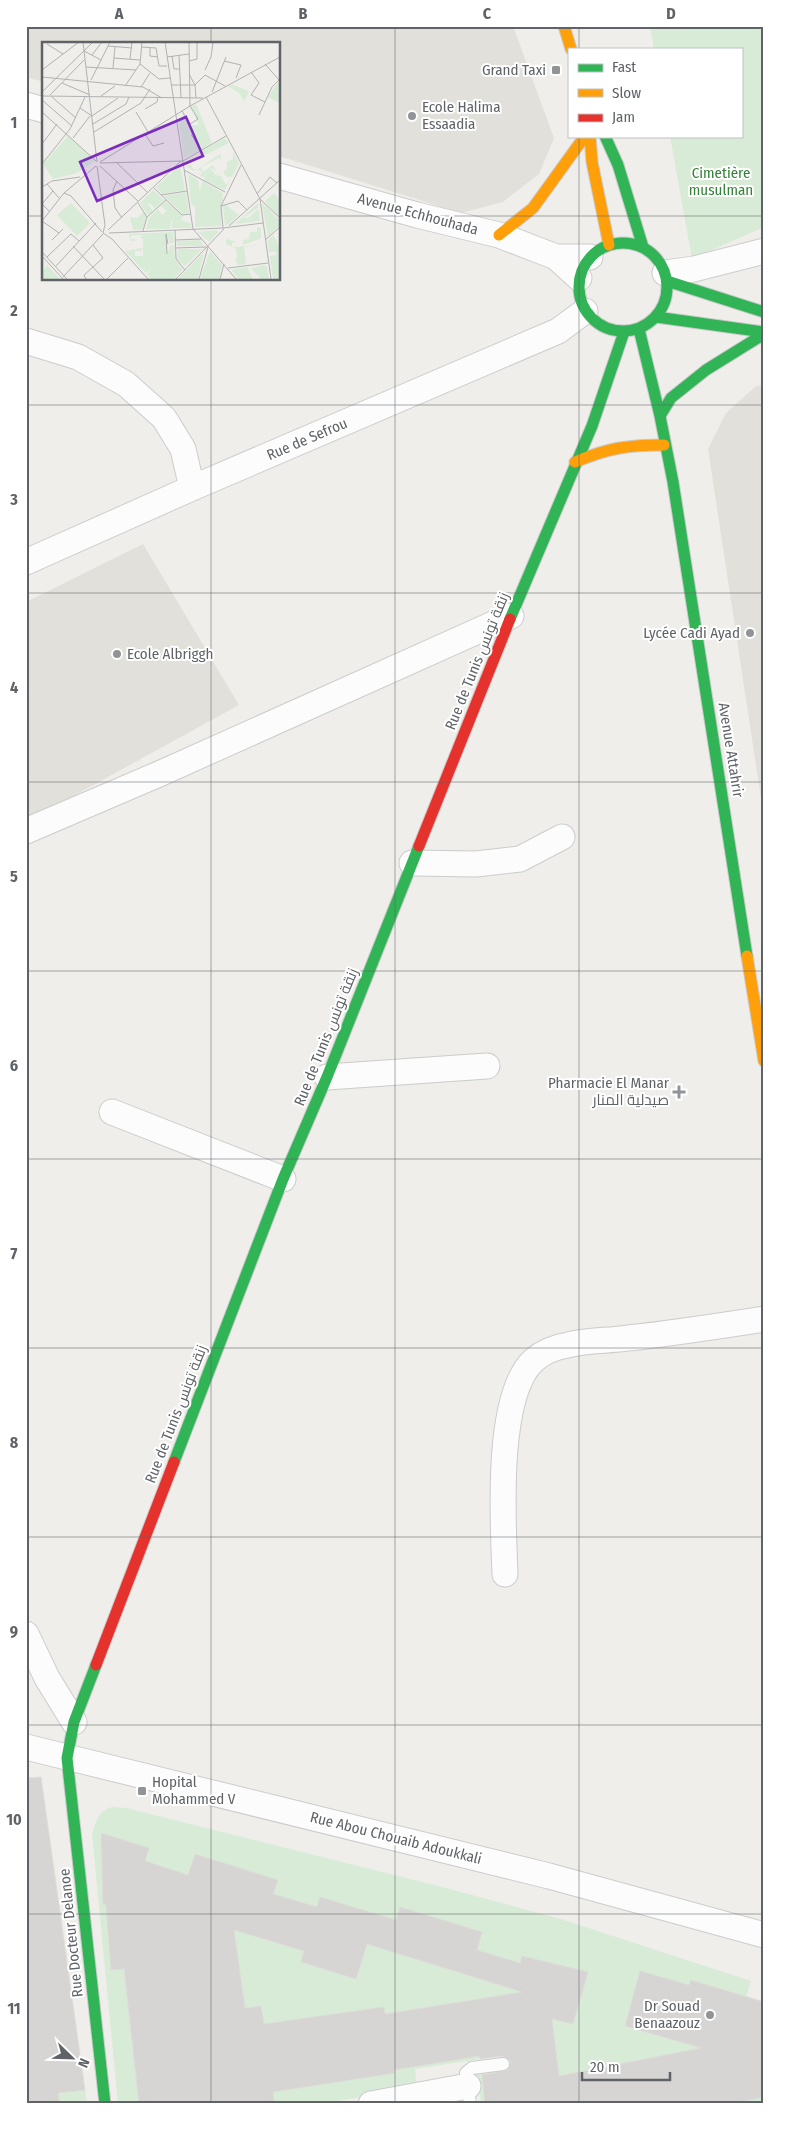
<svg xmlns="http://www.w3.org/2000/svg" width="790" height="2130" viewBox="0 0 790 2130" font-family="'Fira Sans Condensed',Cairo,sans-serif">
	<rect width="100%" height="100%" fill="#efeeea"/>
	<path fill="#e2e0da" d="M26,26H513L554,138L539,174L503,202L461,213L279,156V44H44V82L26,77Z
		M764,385V818L708,449L726,413L756,386Z
		M143,544L239,705L26,822V602Z"/>
	<path fill="#d8ebd6" d="M650,26H764V227L692,259L670,136H741V49H654Z
		M113,1807L126,1808L446,1888L564,1920L751,1981L735,2034L764,2030V2104H481L477,2073L507,2069L505,2055L415,2069L417,2088L318,2104H118L92,1834C96,1821 99,1809 113,1807Z
		M85,2090L87,2104H26V2098Z"/>
	<path fill="#d6d5d3" stroke="#deddd9" fill-rule="evenodd" d="M41,1777L85,2090L58,2093L60,2104H26V1778Z
		M101,1833L149,1848L145,1861L188,1875L195,1854L278,1880L273,1894L317,1907L320,1897L396,1920L400,1907L482,1932L477,1950L520,1963L522,1956L588,1972L573,2024L552,2019L559,2076L701,2048L625,2026L640,1971L689,1985L691,1980L764,2002V2097L732,2104H485L482,2075L508,2070L511,2063L510,2060L502,2056L480,2059L479,2056L394,2070L395,2073L273,2092L274,2104H139L124,1969L111,1970L106,1905L103,1904ZM234,1930L304,1951L301,1962L356,1979L367,1944L522,1992L385,2014L384,2007L264,2024L261,2006L245,2008Z"/>
	<g fill="none" stroke-linecap="round" stroke-linejoin="round">
		<g stroke="#cbcccc" stroke-width="14">
			<path id="lane" d="M470,2104L466,2073L472,2068L503,2064"/>
		</g>
		<g stroke="#cbcccc" stroke-width="27">
			<path id="street" d="M26,105L44,110
				M279,176L417,215L499,235L556,257L579,278
				M556,257H590
				M665,273L694,269L764,251
				M26,341L78,357L126,384L164,418L183,449L192,488
				M26,562L192,488L558,331L585,311
				M26,831L159,774L511,616
				M412,863L476,864L520,859L562,837
				M327,1077L487,1066
				M112,1112L283,1179
				M505,1574C503,1523 495,1395 534,1360C543,1352 556,1347 568,1345C587,1340 609,1341 628,1338C674,1333 719,1326 764,1319
				M26,1634L47,1678L74,1722
				M26,1747L549,1876L764,1935
				M371,2104L468,2086"/>
		</g>
		<g stroke="#cacacb" stroke-width="13">
			<path id="fast" d="M605,136L618,165L643,247
				M579 287a44 44 0 1 1 88 0a44 44 0 1 1-88 0Z
				M667,281L764,312
				M656,317L764,332
				M639,329L660,416L673,482L747,956
				M660,416L671,398L706,370L764,334
				M510,619L592,426L624,332
				M174,1462L283,1179L327,1077L419,846
				M96,1665L74,1722L67,1758L105,2104"/>
		</g>
		<g stroke="#cacacb" stroke-width="13">
			<path id="slow" d="M564,26L571,49
				M590,136L592,162L609,245
				M499,235L533,208L585,136
				M575,462C608,448 628,445 664,445
				M747,956L764,1061"/>
		</g>
		<g stroke="#cacacb" stroke-width="13">
			<path id="jam" d="M419,846L510,619
				M96,1665L174,1462"/>
		</g>
		<use href="#lane" stroke="#fdfcfc" stroke-width="12"/>
		<use href="#street" stroke="#fdfcfc" stroke-width="25"/>
		<use href="#fast" stroke="#30b455" stroke-width="11"/>
		<use href="#slow" stroke="#ff9f0a" stroke-width="11"/>
		<use href="#jam" stroke="#e5322d" stroke-width="11"/>
	</g>
	<path fill="none" stroke="#5f6368" stroke-width="1" stroke-opacity="0.55" d="M211,26V44M395,26V2104M579,26V49M579,136V2104M26,216H44M279,216H764M211,279V2104M26,405H764M26,593H764M26,782H764M26,971H764M26,1159H764M26,1348H764M26,1537H764M26,1725H764M26,1914H764"/>
	<g fill="#919496" stroke="#fff" stroke-width="2">
		<rect x="551" y="65" width="10" height="10" rx="2.5"/>
		<circle cx="412" cy="116" r="5"/>
		<circle cx="750" cy="633" r="5"/>
		<circle cx="117" cy="654" r="5"/>
		<path d="M676.5 1084.5h5v5h5v5h-5v5h-5v-5h-5v-5h5z"/>
		<rect x="137" y="1786" width="10" height="10" rx="2.5"/>
		<circle cx="710" cy="2015" r="5"/>
	</g>
	<g text-anchor="middle" stroke-width="4" stroke-linejoin="round" paint-order="stroke">
		<g font-size="15" fill="#5f6368" stroke="#fff" text-anchor="end">
			<text x="546" y="75">Grand Taxi</text>
			<text x="422" y="112" text-anchor="start">Ecole Halima<tspan x="422" dy="17">Essaadia</tspan></text>
			<text x="740" y="638">Lycée Cadi Ayad</text>
			<text x="127" y="659" text-anchor="start">Ecole Albriggh</text>
			<text x="669" y="1088">Pharmacie El Manar<tspan x="669" dy="17">صيدلية المنار</tspan></text>
			<text x="152" y="1787" text-anchor="start">Hopital<tspan x="152" dy="17">Mohammed V</tspan></text>
			<text x="700" y="2011">Dr Souad<tspan x="700" dy="17">Benaazouz</tspan></text>
		</g>
		<g font-size="15" fill="#348238" stroke="#fff">
			<text x="721" y="178">Cimetière<tspan x="721" dy="17">musulman</tspan></text>
		</g>
		<g font-size="15" fill="#5f6368" stroke="#fff">
			<text transform="translate(418 214) rotate(15)" y="5">Avenue Echhouhada</text>
			<text transform="translate(307 439) rotate(-23)" y="5">Rue de Sefrou</text>
			<text transform="translate(477 661) rotate(-68)" y="5">Rue de Tunis زنقة تونس</text>
			<text transform="translate(731 750) rotate(81)" y="5">Avenue Attahrir</text>
			<text transform="translate(326 1037) rotate(-68)" y="5">Rue de Tunis زنقة تونس</text>
			<text transform="translate(176 1414) rotate(-69)" y="5">Rue de Tunis زنقة تونس</text>
			<text transform="translate(396 1838) rotate(14)" y="5">Rue Abou Chouaib Adoukkali</text>
			<text transform="translate(71 1933) rotate(-96)" y="5">Rue Docteur Delanoe</text>
		</g>
	</g>
	<g transform="translate(42 42)">
		<rect width="238" height="238" fill="#efeeea"/>
		<path d="M236,40L237,41V61L226,55ZM191,43L207,49L202,60L198,52L186,44ZM154,62L170,101L159,108L151,90L147,92L158,108L142,116L137,80L141,72L148,83H157L149,65ZM26,94L53,119L35,131L11,137L1,122ZM182,96L187,101L159,115L157,111ZM191,110L197,122L190,135H185L181,130L185,127V120L191,117ZM178,112L180,120L177,116L159,125L161,130L171,123L175,131L170,126L162,131L169,127L174,134L179,130L176,134H179L184,143L188,137L183,148L162,138L163,135L158,134L160,130L155,127L152,129L145,125L148,122L151,127H156ZM138,123L143,148L120,152L114,145ZM146,132L156,138L158,149L160,139L181,151L179,184L153,185V165L149,161ZM111,148L122,158L113,167L108,161L106,162L111,169L106,173L98,161ZM144,150L147,171L141,172L122,154ZM232,151L237,158V175L223,159ZM124,159L141,174L139,178L149,182V186H129L132,173L127,187H104L107,176L116,167L120,173L125,169L119,164ZM29,161L48,181L35,194L15,173ZM216,161V166L201,176H206L217,167L218,179L193,182ZM222,162L237,178V184L226,194L220,163ZM184,163L197,173L186,183H183L181,164ZM101,170L105,175L100,188H91L88,175L95,176ZM215,185L219,186V196L201,203V198L207,197L208,190H215ZM174,188L177,190L167,200L156,190ZM131,190L132,201H128L124,191L125,214L128,203H132L133,218L141,227L132,237H109L105,232L110,225L104,231L83,209L100,206V209H93V214H101V197L98,195L102,193H89V197L97,198L89,199L87,192ZM231,193L237,203V237H231L228,214L234,213V210H227L226,198ZM184,197L195,200L190,201V205L221,203L202,205L204,222L196,223L192,217H195L194,207L184,202ZM158,198L162,204H135L134,199ZM136,207H160L143,224L135,218ZM168,209L180,223L177,237H158ZM162,210L156,237H136ZM5,223L18,237H0V230ZM223,223L225,225L227,237H219L209,226ZM205,225L211,237H197L189,228Z" fill="#d8ebd6"/>
		<path fill="none" stroke="#b1b2b2" stroke-width="1" d="M41,0L55,120M123,0L151,187M5,2L21,12M66,4L90,6M100,5L114,6L117,24H125M108,5V14L116,15M42,9L59,18M50,13L60,0M137,13L139,56M130,14L132,27H138M125,15L147,12M72,16L98,18M88,17L90,0M147,19L155,17V0M182,19L199,23L194,36M98,22L117,37L128,36M223,22L237,38M44,25L94,28M71,26L73,5M0,28L37,0M163,28L169,15L171,0M209,30L217,41L209,53L223,60M147,32L153,43L154,56M0,35L101,45L120,56M49,38L68,0M20,41L48,53M130,43H153L163,33L183,44M83,44L98,22L100,0M99,45L108,31M0,50L51,0M170,50L184,15M8,53L42,18M0,54L161,56M59,54L73,44M10,55L34,76M164,55L218,157L229,237M0,58L30,84M38,66L50,74L76,56M103,67L115,60L116,55M140,69L148,82L156,77L148,64L147,0M0,70L54,119M94,70L106,90M217,73L230,45L237,38M51,82L84,62L87,55M52,90L99,61L108,47M103,92L111,104L122,101M149,92L159,109M31,96L48,74M0,102L15,82M58,120L148,64L238,15M58,121L141,119L184,94M75,121L106,151M0,122L28,87L43,55M55,124L63,183L61,191L70,197M58,124L97,160M142,128L183,150M75,139L71,148L73,166L80,176M5,142L17,156M0,145L10,139L38,135M112,146L140,173L149,172M22,151L29,154L60,190M215,152L228,135L235,141M119,153L145,149M218,157L238,176M96,161L105,175M179,164L196,159L205,168M7,169L0,162L11,149M0,179L22,151L54,124M0,179L17,191M187,184L238,138M181,186L179,164L199,123M151,187L194,237M66,188L139,119M133,188L134,217L143,228M101,189L105,175L124,158M67,191L181,186L221,181M70,197L106,237M10,198L21,187M133,198L159,197M223,198L238,185M31,204L62,237M133,206L164,205M0,210L25,237M125,212L124,192L126,202M0,214L21,237M5,215L29,192L37,199M14,224L54,181M186,226L226,221M21,235L61,192M44,237L42,233L61,216L51,203M65,237L86,216M134,237L182,187M157,237L166,205M178,237L182,222"/>
		<path fill="#7b2cbf" fill-opacity="0.15" stroke="#7b2cbf" stroke-width="2.5" d="M144,75L161,114L55,159L38,120Z"/>
		<rect width="238" height="238" fill="none" stroke="#5f6368" stroke-width="2.5"/>
	</g>
	<rect width="790" height="2130" fill="none" stroke="#ffffff" stroke-width="55"/>
	<rect x="568" y="48" width="175" height="90" fill="#ffffff" stroke="#bfc1c3"/>
	<rect x="578" y="64" width="25" height="8" fill="#30b455" stroke="#bfc1c3"/>
	<text x="612" y="72" font-size="15" fill="#5f6368">Fast</text>
	<rect x="578" y="89" width="25" height="8" fill="#ff9f0a" stroke="#bfc1c3"/>
	<text x="612" y="98" font-size="15" fill="#5f6368">Slow</text>
	<rect x="578" y="114" width="25" height="8" fill="#e5322d" stroke="#bfc1c3"/>
	<text x="612" y="122" font-size="15" fill="#5f6368">Jam</text>
	<g transform="translate(72 2058) rotate(113)" stroke="#ffffff" stroke-width="4" paint-order="stroke">
	<path d="M0-4L9 19L0 12L-9 19Z" fill="#5f6368"/>
	<text y="-8" font-size="14" font-weight="bold" text-anchor="middle" fill="#5f6368">N</text>
	</g>
	<path d="M582 2072v8h88v-8" fill="none" stroke="#5f6368" stroke-width="2.5"/>
	<text x="590" y="2072" font-size="15" fill="#5f6368" stroke="#ffffff" stroke-width="4" paint-order="stroke">20 m</text>
	<rect x="28" y="28" width="734" height="2074" fill="none" stroke="#5f6368" stroke-width="2"/>
	<g font-size="16" text-anchor="middle" font-weight="bold" fill="#5f6368">
		<text x="119" y="19">A</text>
		<text x="303" y="19">B</text>
		<text x="487" y="19">C</text>
		<text x="671" y="19">D</text>
		<text x="14" y="128">1</text>
		<text x="14" y="316">2</text>
		<text x="14" y="505">3</text>
		<text x="14" y="693">4</text>
		<text x="14" y="882">5</text>
		<text x="14" y="1071">6</text>
		<text x="14" y="1259">7</text>
		<text x="14" y="1448">8</text>
		<text x="14" y="1637">9</text>
		<text x="14" y="1825">10</text>
		<text x="14" y="2014">11</text>
	</g>
</svg>
